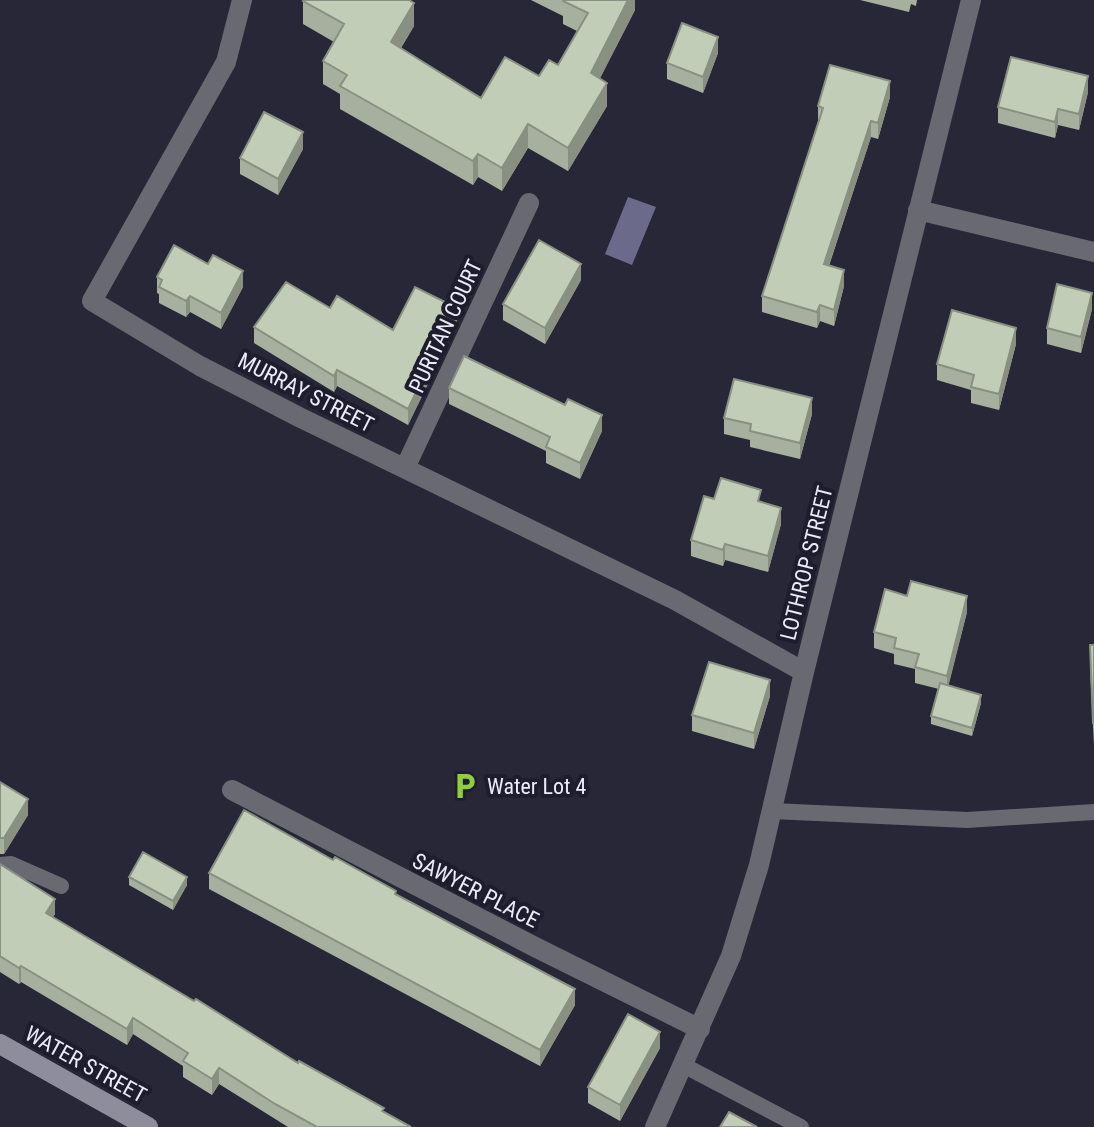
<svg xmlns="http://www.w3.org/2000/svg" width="1094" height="1127" viewBox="0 0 1094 1127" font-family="'Roboto Condensed',sans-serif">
	<rect width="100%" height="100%" fill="#272738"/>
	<path fill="#6b6a8b" d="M628,197L656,207L632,265L605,254Z"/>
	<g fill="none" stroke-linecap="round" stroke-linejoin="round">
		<path stroke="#696972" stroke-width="16" d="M773,811L967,820L1094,812
			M0,865L11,864L61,886
			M683,1065L801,1127"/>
		<path stroke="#696972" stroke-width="20" d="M242,0L226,62L92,301L200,366L299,417L675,600L804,672
			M918,210L1094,252
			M405,468L529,203
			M232,790L533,946L700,1029
			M655,1127L731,956L759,865L804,672L971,0"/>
		<path stroke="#8d8d9c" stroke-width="20" d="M0,1044L148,1127"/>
	</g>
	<path fill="#a7b09e" d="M531,0H635V10L600,78L607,106L568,171L528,148L502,191L478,177L473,185L340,109V94L323,84V61L334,42L303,24V1L414,26L401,48L481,98L539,76L558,65L577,31L563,24V16Z
		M860,0H917L916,6L911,4L909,12Z
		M718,53L703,93L667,79V63Z
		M1088,92L1079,130L1058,125L1055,138L998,123V107Z
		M890,97L878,139L871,137L829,266L844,286L834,326L820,321L817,328L762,312V296L818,122V106Z
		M303,149L278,195L240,174V158Z
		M157,277L243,287L221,329L190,312L186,317L159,303V294L157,293Z
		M581,280L545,344L503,320V304Z
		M330,308L393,330L457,324L408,425L337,386L334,392L254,343V327Z
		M1092,309L1081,353L1047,344V328Z
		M1016,344L999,410L971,403V390L937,380V364Z
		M449,388L602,431L580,479L546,463V451L449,404Z
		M812,414L800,459L750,447V440L724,434V418Z
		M714,499L761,502L781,524L768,572L725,560L723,566L691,556V540Z
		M967,612L948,686L981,703L972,736L931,724V716L939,689L915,683V669L894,664V654L874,648V632Z
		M1090,645H1094V746L1090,668Z
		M770,696L754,749L692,731V715Z
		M0,782L28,815L4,854H0Z
		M0,865L55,914L53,917L298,1063L411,1127H288L219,1084L212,1095L183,1077V1066L133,1034L127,1045L21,982L19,984L0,972Z
		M209,873L396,895L575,1005L540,1066L209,889Z
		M129,877L187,885L173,910L129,885Z
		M660,1048L620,1121L588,1103V1087Z"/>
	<path fill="#889081" d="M628,0H635V10L591,96V73Z
		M414,3V26L391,65V42Z
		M718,37V53L703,93V77Z
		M1088,76V92L1079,130V114Z
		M890,81V97L878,139V123Z
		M607,83V106L568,171V148Z
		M1058,109V125L1055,138V122Z
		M871,121V137L824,280V264Z
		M528,124V148L502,191V168Z
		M303,132V149L278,195V179Z
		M478,154V177L473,185V161Z
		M581,264V280L545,344V328Z
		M844,270V286L834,326V310Z
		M243,271V287L221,329V313Z
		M1092,293V309L1081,353V337Z
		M190,296V312L186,317V301Z
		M820,305V321L817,328V312Z
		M457,308V324L408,425V409Z
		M1016,328V344L999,410V394Z
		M337,370V386L334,392V376Z
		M812,398V414L800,459V443Z
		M602,415V431L580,479V463Z
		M781,508V524L768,572V556Z
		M725,544V560L723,566V550Z
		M967,596V612L947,692V676Z
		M770,680V696L754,749V733Z
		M981,695V703L972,736V728Z
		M28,799V815L4,854V838Z
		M187,877V885L173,910V901Z
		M55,899V914L46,929V913Z
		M21,966V982L19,984V968Z
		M575,989V1005L540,1066V1050Z
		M133,1018V1034L127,1045V1029Z
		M660,1032V1048L620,1121V1105Z
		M219,1068V1084L212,1095V1079Z"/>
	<path fill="#c2cdb8" stroke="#889081" stroke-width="2" d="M304,0H409L414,3L391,42L481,98L505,57L539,76L549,60L558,65L588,13L563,1L564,0H628L591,73L607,83L568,148L528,124L502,168L478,154L473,161L340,86L347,75L323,61L344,24L303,1Z
		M682,23L718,37L703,77L667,63Z
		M1011,57L1088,76L1079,114L1058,109L1055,122L998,107Z
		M830,65L890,81L878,123L871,121L824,264L844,270L834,310L820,305L817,312L762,296L823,108L818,106Z
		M264,112L303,132L278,179L240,158Z
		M539,240L581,264L545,328L503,304Z
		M174,245L208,264L213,255L243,271L221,313L190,296L186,301L159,287L162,280L157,277Z
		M286,282L330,308L337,296L393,330L415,287L457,308L408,409L337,370L334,376L254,327Z
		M1057,284L1092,293L1081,337L1047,328Z
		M952,310L1016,328L999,394L971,387L974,375L937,364Z
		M464,356L565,405L568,399L602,415L580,463L546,447L550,437L449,388Z
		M734,379L812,398L800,443L750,431L751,424L724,418Z
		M721,478L761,490L758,501L781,508L768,556L725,544L723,550L691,540L704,496L714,499Z
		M911,581L967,596L947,676L915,667L919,654L894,648L896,638L874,632L885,589L907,596Z
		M1090,645H1094V723H1093Z
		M709,662L770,680L754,733L692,715Z
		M940,683L981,695L972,728L931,716Z
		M0,782L28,799L4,838H0Z
		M244,810L333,860L335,857L396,891L395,894L575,989L540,1050L209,873Z
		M143,852L187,877L173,901L129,877Z
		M0,864L55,899L46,913L194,1001L196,999L298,1063L299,1061L384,1108L382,1111L411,1127H317L275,1104L219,1068L212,1079L183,1061L188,1053L133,1018L127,1029L21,966L19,968L0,956Z
		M628,1014L660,1032L620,1105L588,1087Z
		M729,1112L757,1127H720Z"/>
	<defs>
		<g id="parking-bare" transform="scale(2.16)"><path d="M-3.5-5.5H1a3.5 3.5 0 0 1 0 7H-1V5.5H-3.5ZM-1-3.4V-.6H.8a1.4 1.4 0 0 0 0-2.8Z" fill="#91cd3f" stroke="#1d1d2d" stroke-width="2.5" paint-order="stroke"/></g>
	</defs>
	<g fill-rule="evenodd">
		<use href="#parking-bare" x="465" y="786"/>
	</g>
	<g text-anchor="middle" stroke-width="8" stroke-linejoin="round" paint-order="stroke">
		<g font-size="22" fill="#ececf8" stroke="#1d1d2d">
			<text transform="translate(445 326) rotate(-65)" y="8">PURITAN COURT</text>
			<text transform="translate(306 392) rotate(27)" y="8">MURRAY STREET</text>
			<text transform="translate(806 563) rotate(-76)" y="8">LOTHROP STREET</text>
			<text transform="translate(476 890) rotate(27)" y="8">SAWYER PLACE</text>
			<text transform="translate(86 1064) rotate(29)" y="8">WATER STREET</text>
		</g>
		<g font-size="22" fill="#ececf8" stroke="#1d1d2d" text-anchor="start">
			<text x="487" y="794">Water Lot 4</text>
		</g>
	</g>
</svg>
